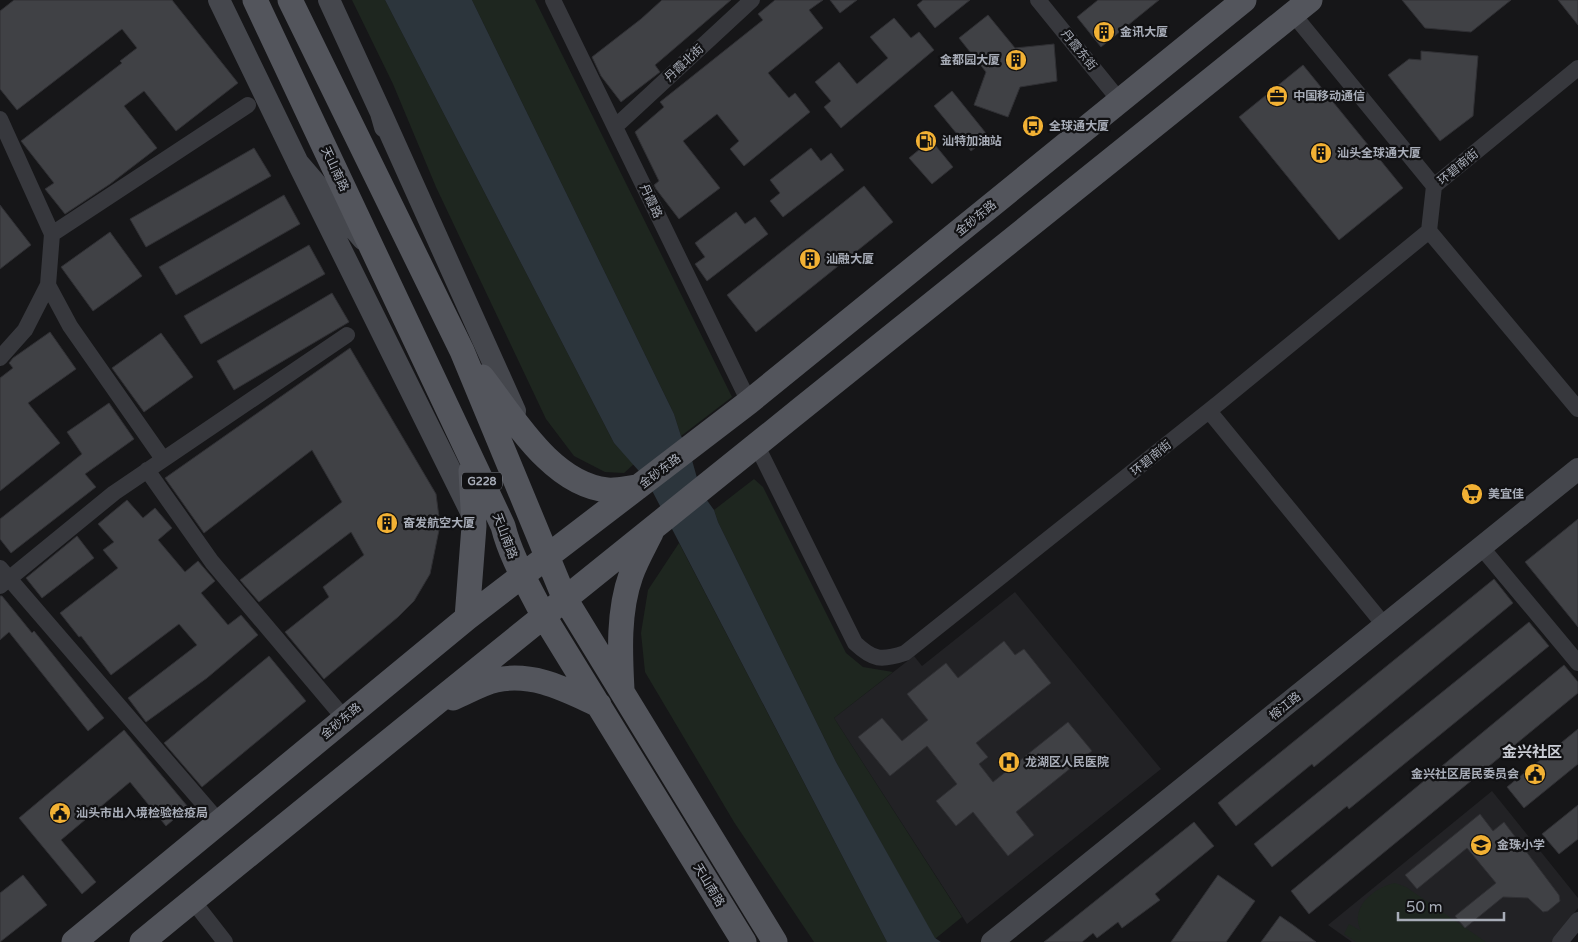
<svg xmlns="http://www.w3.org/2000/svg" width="1578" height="942" viewBox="0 0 1578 942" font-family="'Varela Round','Noto Sans SC',sans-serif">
	<rect width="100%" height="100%" fill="#161618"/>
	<path fill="#222225" d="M1015,592L1161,769L967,924L834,718L914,656L922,666Z
		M1492,791L1578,898V908L1552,942H1352L1328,925Z"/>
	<path fill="#1e261f" d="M352,0H385L614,443L634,464L624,473L605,472L574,456L546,419L436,187L393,84Z
		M472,0H535L732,397L681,436L674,414Z
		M754,479L763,487L846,653L863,667L893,672L834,718L962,917L935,939L836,762L718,522L714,510Z
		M679,543L887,942H814L734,822L645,672L641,633L648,590Z
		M1395,883L1406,887L1486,942H1356L1344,934L1349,924L1361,931C1349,908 1374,887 1395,883Z"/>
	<path fill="#2c353c" d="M385,0H472L674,414L681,436L688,446L701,492L714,510L718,522L836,762L935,938L941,942H887L646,479L614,443Z"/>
	<path fill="#404145" stroke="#303034" d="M14,0H172L238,83L176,131L144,91L124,106L157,148L110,184L65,214L45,189L54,183L21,141L122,63L120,61L137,48L122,29L17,110L0,89V11Z
		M662,0H731L655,65L660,72L621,102L601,76L592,57L641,19Z
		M775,0H823L809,10L823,28L768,73L789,98L795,93L810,112L744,166L730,149L739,141L717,114L683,141L720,188L679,219L656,189L654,185L659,181L635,132L664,107L660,102L763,20L758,14Z
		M830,0H857L840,13Z
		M923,0H970L935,28L917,5Z
		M1098,0H1159L1101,47L1077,17Z
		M1402,0H1511L1471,32L1425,28Z
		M1558,0H1578V25Z
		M988,15L1015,48L1054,44L1057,81L1020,87L1008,117L974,105L986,72L959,38Z
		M894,18L911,38L919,32L934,50L841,128L824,107L831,101L815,82L839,62L857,84L888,58L870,37Z
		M1421,51L1478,56L1473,116L1440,141L1388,75L1409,59L1421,60Z
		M1303,65L1403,188L1339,240L1239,117Z
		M952,91L989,137L971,151L934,106Z
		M931,140L953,167L932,184L909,158Z
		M254,148L271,176L146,247L130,219Z
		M811,148L821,161L831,153L844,170L783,217L770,201L780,193L770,180Z
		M864,186L893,222L756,332L727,295Z
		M284,195L300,224L176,295L159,267Z
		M0,205L31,245L0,269Z
		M736,212L745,224L755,217L768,234L707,281L695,264L705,257L695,243Z
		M110,232L142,276L93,311L61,267Z
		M309,245L325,274L201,344L184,316Z
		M332,293L349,322L234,390L217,361Z
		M50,332L76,369L28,403L60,443L0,491V378L13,368L9,363L13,358Z
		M161,333L193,377L144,412L112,368Z
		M350,348L436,494L440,525L430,574L414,601L398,617L324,679L285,632L329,597L323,587L364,555L351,532L259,602L240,580L342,502L312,450L204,533L165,478Z
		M109,403L134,439L85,474L96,487L11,553L0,539V519L82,454L67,432Z
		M127,500L143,518L155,508L172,528L158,540L185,572L198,561L215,581L201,593L228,625L241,615L258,635L207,678L146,722L128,698L197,645L179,624L111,675L81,636L79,637L60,613L118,568L103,550L114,542L98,524Z
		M1578,519V627L1525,562Z
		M77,536L94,558L42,598L26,578Z
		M1494,579L1513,603L1314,767L1312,764L1236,826L1218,803Z
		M0,596H2L32,633L34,631L104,718L88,731L9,632L0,640Z
		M1529,622L1549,646L1349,809L1347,806L1272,867L1254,844Z
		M1004,641L1015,655L1024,649L1051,683L976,743L988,757L979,764L993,782L1068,722L1092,751L1016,812L1034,835L1008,856L973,812L956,826L936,801L957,784L927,746L890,776L858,737L882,718L902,741L928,720L907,694L946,663L958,678Z
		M269,656L306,701L202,787L164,743Z
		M1564,665L1578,682V693L1309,914L1291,891Z
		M1578,729V764L1524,808L1507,787Z
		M124,730L188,807L166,826L130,782L61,840L96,882L82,894L19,818Z
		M1578,805V839L1559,854L1542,834Z
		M1480,814L1493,831L1504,822L1559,895L1560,901L1548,911L1543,912L1528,898L1503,897L1465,928L1455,916L1496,883L1467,848L1417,889L1405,875Z
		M1194,822L1214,846L1155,894L1160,900L1122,928L1118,922L1097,938L1093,933L1082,942H1044Z
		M23,875L47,905L0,942V893Z
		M1218,875L1255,901L1226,942H1171Z
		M1280,916L1293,925L1316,942H1261Z"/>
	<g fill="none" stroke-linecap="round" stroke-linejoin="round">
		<path stroke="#37383d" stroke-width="16" d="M553,0L749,402
			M1038,0L1120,101
			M1293,14L1434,186
			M0,119L52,234L48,285L70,326L163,459
			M616,126L752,0
			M1429,231L1578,409
			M52,234L248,105
			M0,358L25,330L48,285
			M1209,411L1385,626
			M757,446L855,643C873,660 881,661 905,653L1220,402L1429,231L1434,186L1578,68
			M147,470L212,562L344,718
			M1482,548L1578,663
			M0,568L220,823
			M0,586L114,493L347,335
			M193,901L225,942
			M1560,942L1578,920"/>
		<path stroke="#45474d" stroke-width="22" d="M219,0L298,163L363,239
			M329,0L381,113L385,127
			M381,113L515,411
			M298,163L473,516
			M992,942L1578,469"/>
		<path stroke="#53555c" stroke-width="25" d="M255,0L503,526C511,558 528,585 543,615L744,942
			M290,0L462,351L564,597L775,942
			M482,377C514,418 551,484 607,490C617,491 628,488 638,487
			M467,618L474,526L471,471
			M622,690C620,653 618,611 631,575C636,561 644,547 651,533
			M453,698C467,692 482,683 496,680C534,672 566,690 599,705
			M74,942L467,618L749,402L1244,0
			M142,942C529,625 921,314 1310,0"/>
	</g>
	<defs>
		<g id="building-disc" transform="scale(1.125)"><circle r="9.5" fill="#f2b134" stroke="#111113"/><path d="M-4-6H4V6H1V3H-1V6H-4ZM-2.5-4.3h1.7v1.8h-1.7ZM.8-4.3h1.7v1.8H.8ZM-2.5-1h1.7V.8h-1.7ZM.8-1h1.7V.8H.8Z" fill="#111"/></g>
		<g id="office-disc" transform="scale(1.125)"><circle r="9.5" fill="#f2b134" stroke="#111113"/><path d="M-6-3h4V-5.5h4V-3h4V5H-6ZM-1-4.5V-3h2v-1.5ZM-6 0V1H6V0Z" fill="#111"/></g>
		<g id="bus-disc" transform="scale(1.125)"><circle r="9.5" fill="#f2b134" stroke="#111113"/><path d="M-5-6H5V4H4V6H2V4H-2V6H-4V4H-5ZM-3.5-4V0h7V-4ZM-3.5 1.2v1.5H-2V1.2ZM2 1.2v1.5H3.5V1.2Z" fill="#111"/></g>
		<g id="fuel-disc" transform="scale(1.125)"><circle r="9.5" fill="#f2b134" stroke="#111113"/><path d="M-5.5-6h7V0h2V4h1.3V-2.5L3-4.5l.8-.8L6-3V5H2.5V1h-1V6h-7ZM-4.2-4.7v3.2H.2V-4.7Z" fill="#111"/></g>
		<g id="supermarket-disc" transform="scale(1.125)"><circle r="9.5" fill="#f2b134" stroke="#111113"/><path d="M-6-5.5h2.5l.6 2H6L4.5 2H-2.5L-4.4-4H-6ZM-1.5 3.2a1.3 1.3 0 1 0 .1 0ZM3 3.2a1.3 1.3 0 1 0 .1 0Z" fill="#111"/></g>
		<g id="hospital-disc" transform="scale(1.125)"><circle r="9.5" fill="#f2b134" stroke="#111113"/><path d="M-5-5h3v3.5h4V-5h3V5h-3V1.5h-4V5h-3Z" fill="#111"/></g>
		<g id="civic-disc" transform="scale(1.125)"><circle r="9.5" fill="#f2b134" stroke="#111113"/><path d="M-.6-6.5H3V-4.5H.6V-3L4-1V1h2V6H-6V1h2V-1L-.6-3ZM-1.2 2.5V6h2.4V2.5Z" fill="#111"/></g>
		<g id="school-disc" transform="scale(1.125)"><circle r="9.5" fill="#f2b134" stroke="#111113"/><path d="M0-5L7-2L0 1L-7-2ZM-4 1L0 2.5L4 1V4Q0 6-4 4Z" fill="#111"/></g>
	</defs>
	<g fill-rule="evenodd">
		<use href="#building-disc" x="1104" y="32"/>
		<use href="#building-disc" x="1016" y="60"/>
		<use href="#office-disc" x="1277" y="96"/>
		<use href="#bus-disc" x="1033" y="126"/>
		<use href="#fuel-disc" x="926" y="141"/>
		<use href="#building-disc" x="1321" y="153"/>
		<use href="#building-disc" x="810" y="259"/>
		<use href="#supermarket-disc" x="1472" y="494"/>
		<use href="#building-disc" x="387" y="523"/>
		<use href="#hospital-disc" x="1009" y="762"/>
		<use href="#civic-disc" x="1535" y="774"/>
		<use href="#civic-disc" x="60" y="813"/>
		<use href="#school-disc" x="1481" y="845"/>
	</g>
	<g text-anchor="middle" stroke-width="4.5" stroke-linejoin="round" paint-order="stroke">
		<rect fill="#111113" stroke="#7b7e86" stroke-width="1" x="462" y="472.5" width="40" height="17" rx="4"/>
		<g font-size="11" font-weight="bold" fill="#a8adb8">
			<text x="482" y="485">G228</text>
		</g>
		<g font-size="12" font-weight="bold" fill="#a8adb8" stroke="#111113" text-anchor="start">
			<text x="1120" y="36">金讯大厦</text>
			<text x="1000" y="64" text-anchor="end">金都园大厦</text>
			<text x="1293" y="100">中国移动通信</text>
			<text x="1049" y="130">全球通大厦</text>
			<text x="942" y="145">汕特加油站</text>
			<text x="1337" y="157">汕头全球通大厦</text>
			<text x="826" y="263">汕融大厦</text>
			<text x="1488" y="498">美宜佳</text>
			<text x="403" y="527">奋发航空大厦</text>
			<text x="1025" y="766">龙湖区人民医院</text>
			<text x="1519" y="778" text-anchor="end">金兴社区居民委员会</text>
			<text x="76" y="817">汕头市出入境检验检疫局</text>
			<text x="1497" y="849">金珠小学</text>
		</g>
		<g font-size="12" fill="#a8adb8" stroke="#111113">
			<text transform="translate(1079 50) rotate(51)" y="4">丹霞东街</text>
			<text transform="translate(684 63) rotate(-43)" y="4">丹霞北街</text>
			<text transform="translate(1458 167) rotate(-39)" y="4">环碧南街</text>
			<text transform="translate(335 169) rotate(65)" y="4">天山南路</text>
			<text transform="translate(651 201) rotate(65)" y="4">丹霞路</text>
			<text transform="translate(976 218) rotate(-39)" y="4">金砂东路</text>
			<text transform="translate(1151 458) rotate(-39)" y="4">环碧南街</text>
			<text transform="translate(660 471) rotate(-37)" y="4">金砂东路</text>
			<text transform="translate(505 536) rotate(69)" y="4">天山南路</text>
			<text transform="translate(1285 706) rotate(-39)" y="4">榕江路</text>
			<text transform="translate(341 721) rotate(-40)" y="4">金砂东路</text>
			<text transform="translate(709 885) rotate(59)" y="4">天山南路</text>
		</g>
		<g font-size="15" font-weight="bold" fill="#c9ccd4" stroke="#111113">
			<text x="1532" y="757">金兴社区</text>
		</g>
	</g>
	<path d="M1398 912v8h106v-8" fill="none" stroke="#a8adb8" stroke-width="2.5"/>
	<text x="1406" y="912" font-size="15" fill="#a8adb8" stroke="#111113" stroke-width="4" paint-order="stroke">50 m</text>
</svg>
